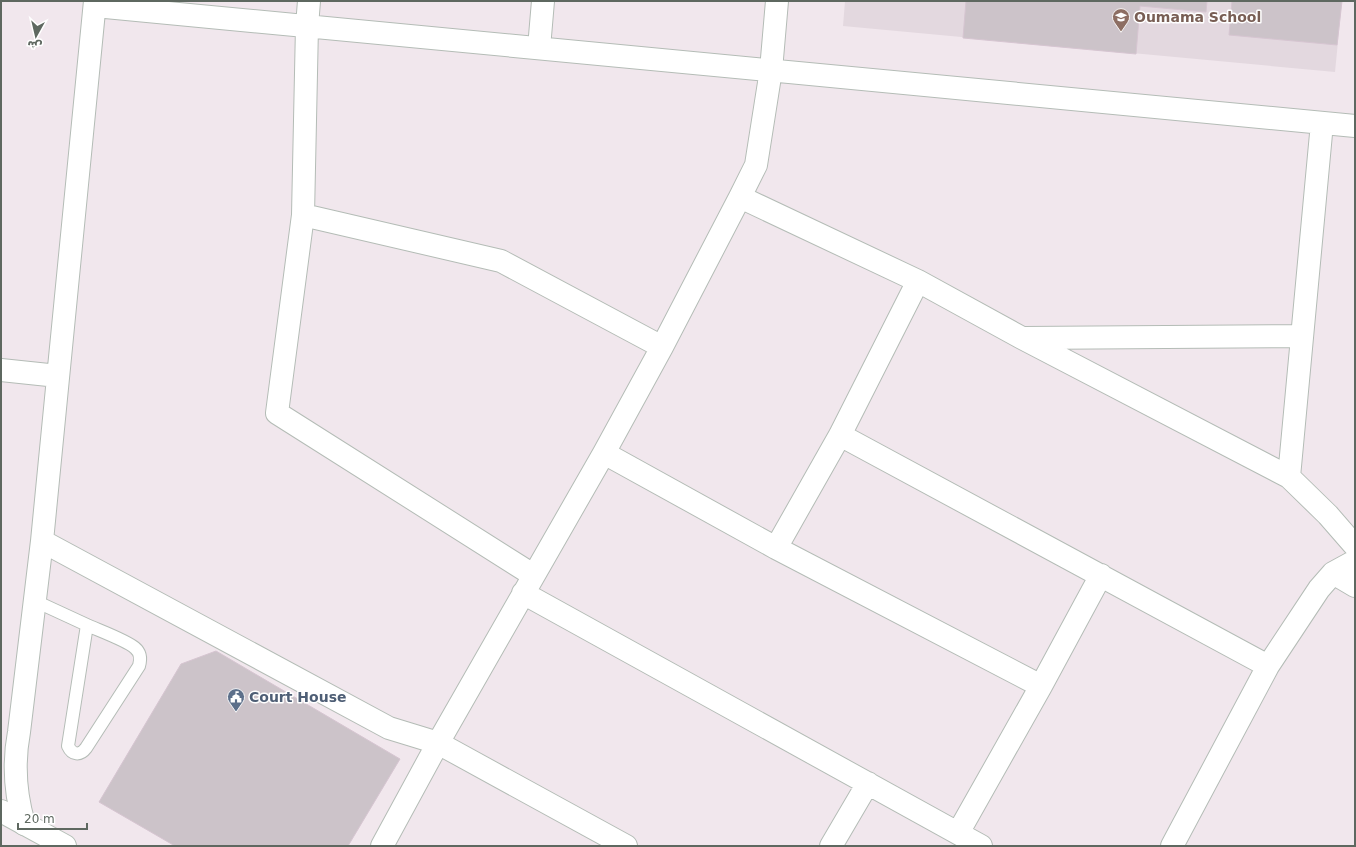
<svg xmlns="http://www.w3.org/2000/svg" width="1356" height="847" viewBox="0 0 1356 847" font-family="'DejaVu Sans','Noto Sans Arabic',sans-serif">
	<rect width="100%" height="100%" fill="#f1e7ed"/>
	<path fill="#e3d8df" d="M845,1H1342L1335,72L843,26Z"/>
	<path fill="#ccc3c9" stroke="#d6c5d1" d="M966,1H1207L1206,12L1140,6L1136,54L963,38Z
		M1232,1H1342L1337,45L1229,35Z
		M216,651L400,759L348,846H175L99,802L181,664Z"/>
	<g fill="none" stroke-linecap="round" stroke-linejoin="round">
		<g stroke="#b4bcb6" stroke-width="14">
			<path id="lane" d="M35,601L87,625
				M87,625C98,630 128,641 135,648C141,653 141,659 139,666L86,748C80,756 72,755 68,746Z"/>
		</g>
		<g stroke="#b4bcb6" stroke-width="24">
			<path id="street" d="M309,1L307,26L303,215L277,413L533,575
				M95,6L1355,126
				M539,48L543,1
				M740,197L918,281L1022,338L1289,477L1328,515L1355,546
				M303,215L501,261L662,347
				M1024,338L1301,336
				M1,370L58,376
				M840,435L1268,666
				M604,453L776,548L1041,686
				M1289,477L1322,123
				M42,541L389,728L438,743L626,846
				M776,548L840,435L918,281
				M1333,573L1355,586
				M523,593L981,846
				M24,824C15,793 13,764 19,732L42,541L95,1
				M958,833L1041,686L1101,575
				M382,846L438,743L604,453L662,347L740,197L756,165L771,70L777,1
				M831,846L868,783
				M1172,846L1268,666L1319,589L1333,573L1355,561"/>
		</g>
		<g stroke="#b5bfb7" stroke-width="24">
			<path id="secondary" d="M1,811L65,846"/>
		</g>
		<use href="#lane" stroke="#fff" stroke-width="12"/>
		<use href="#street" stroke="#fff" stroke-width="22"/>
		<use href="#secondary" stroke="#fff" stroke-width="22"/>
	</g>
	<defs>
		<g id="school-pin" transform="scale(0.9)"><path d="M0 17L-7.5 6A9.5 9.5 0 1 1 7.5 6Z" fill="#8d6e63" stroke="#fff"/><path d="M0-5L7-2L0 1L-7-2ZM-4 1L0 2.5L4 1V4Q0 6-4 4Z" fill="#fff"/></g>
		<g id="civic-pin" transform="scale(0.9)"><path d="M0 17L-7.5 6A9.5 9.5 0 1 1 7.5 6Z" fill="#5c6f8a" stroke="#fff"/><path d="M-.6-6.5H3V-4.5H.6V-3L4-1V1h2V6H-6V1h2V-1L-.6-3ZM-1.2 2.5V6h2.4V2.5Z" fill="#fff"/></g>
	</defs>
	<g fill-rule="evenodd">
		<use href="#school-pin" x="1121" y="17"/>
		<use href="#civic-pin" x="236" y="697"/>
	</g>
	<g text-anchor="middle" stroke-width="3" stroke-linejoin="round" paint-order="stroke">
		<g font-size="14" font-weight="bold" fill="#785e54" stroke="#fff" text-anchor="start">
			<text x="1134" y="22">Oumama School</text>
		</g>
		<g font-size="14" font-weight="bold" fill="#4e5e75" stroke="#fff" text-anchor="start">
			<text x="249" y="702">Court House</text>
		</g>
	</g>
	<rect width="1356" height="847" fill="none" stroke="#5e6860" stroke-width="4"/>
	<g transform="translate(36 36) rotate(188)" stroke="#ffffff" stroke-width="3" paint-order="stroke">
	<path d="M0-3L7 15L0 10L-7 15Z" fill="#5e6860"/>
	<text y="-6" font-size="11" font-weight="bold" text-anchor="middle" fill="#5e6860">ش</text>
	</g>
	<path d="M18 823v6h69v-6" fill="none" stroke="#5e6860" stroke-width="2"/>
	<text x="24" y="823" font-size="12" fill="#5e6860" stroke="#ffffff" stroke-width="3" paint-order="stroke">20 m</text>
</svg>
